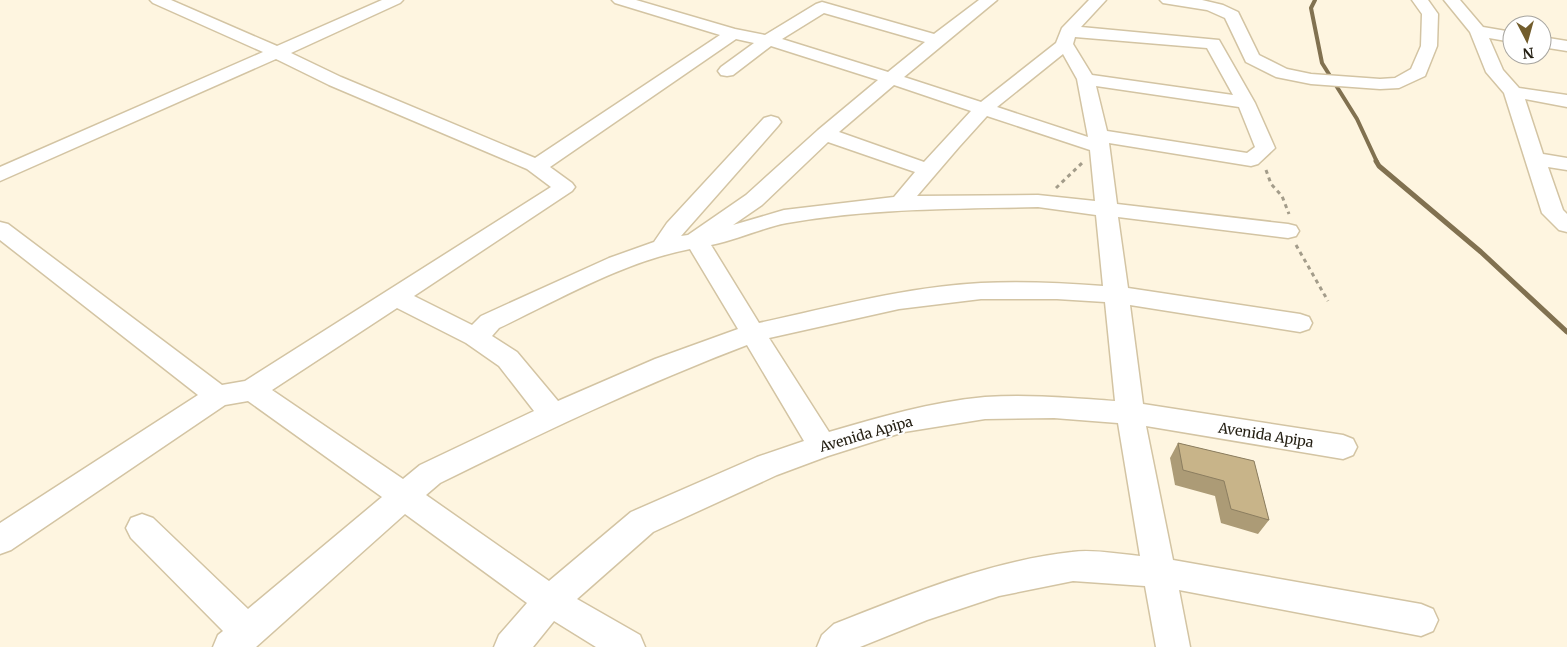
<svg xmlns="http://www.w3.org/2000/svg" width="1567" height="647" viewBox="0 0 1567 647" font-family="Merriweather,serif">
	<rect width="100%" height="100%" fill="#fef5e0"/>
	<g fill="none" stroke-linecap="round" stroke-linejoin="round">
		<path stroke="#817150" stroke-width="4" d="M1315,0L1311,8L1322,63L1357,119L1377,162"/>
		<path stroke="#817150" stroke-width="5" d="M1376,161L1379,166L1481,252L1567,332"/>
		<g stroke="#d3c4a3" stroke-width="3">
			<path id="minor" d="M150,0H171L277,46L382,0H403L400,3L291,53L341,77L535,158L720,35L615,3L612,0H636L735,29L765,35L816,4L822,2L934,34L979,0H997L904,77L981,102L1056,43L1062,28L1089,0H1106L1081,27L1219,40L1255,103L1275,148L1258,164L1251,166L1109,143L1117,204L1288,224L1296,226L1299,231L1296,236L1288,238L1118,217L1128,288L1300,314L1309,317L1312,323L1309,329L1300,332L1130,305L1143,404L1343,435L1353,439L1357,447L1353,455L1343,459L1146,426L1173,560L1421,604L1433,609L1438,620L1433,631L1421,636L1179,590L1190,647H1156L1145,586L1073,581L999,596L927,620L860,647H817L822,635L834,624C910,594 990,561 1072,552C1092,549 1119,554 1140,556L1118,423L1054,418L985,419L904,432L828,456L777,475L653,532L577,599L640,635L645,647H596L554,621L533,647H494L499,635L527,603L405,514L256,647H213L218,635L223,631L131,538L126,528L131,518L142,514L153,518L248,609L382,497L248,401L225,405L11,550L0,554V523L198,395L0,240V222L8,224L222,385L245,381L551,187L527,169L329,85L276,59L0,181V167L263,52L153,3ZM824,13L925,42L888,72L782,39ZM1075,37L1207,48L1233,95L1092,75L1073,44ZM736,39L754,43L721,67L718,71L721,75L727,76L733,75L771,46L878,80L818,130L746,195L688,235L681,236L778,126L781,122L778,118L771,116L764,118L667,223L654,242L609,258L481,316L472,325L414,296L572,191L575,187L572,183L550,167ZM1063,54L1077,79L1088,137L997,107ZM894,85L971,111L924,162L839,132ZM1096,86L1239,107L1255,147L1247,153L1107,131ZM987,116L1090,150L1095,201L1038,195L917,196L959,147ZM828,142L915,172L894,197L784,210L733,225L762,205ZM1038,207L1096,215L1103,286C1063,283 1022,281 981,283C906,287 832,307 759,323L711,245C737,240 761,228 787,223C870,208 954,209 1038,207ZM690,249L738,329L655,359L558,401L517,352L492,336L499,328C560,299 623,262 690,249ZM981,299H1057L1105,302L1115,401C1072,398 1028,394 985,397C931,402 880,417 829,432L769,338L899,309ZM397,308L466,343L499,366L534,411L420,465L403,479L272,390ZM747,345L804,441L757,457L631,512L549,581L426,495L440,483C541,433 642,385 747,345Z
				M1160,0H1202L1223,5L1238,12L1259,55L1287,69L1311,74L1380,79L1395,78L1411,69L1421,46L1422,14L1412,0H1428L1438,14L1437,46L1425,76L1399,88L1380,89L1311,84L1276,77L1246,62L1225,18L1207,10L1163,3Z
				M1444,0H1460L1483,27L1512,32V42L1489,38L1503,70L1519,88L1567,95V107L1525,99L1543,154L1567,158V170L1548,167L1563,210L1567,214V232L1559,230L1542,213L1504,93L1486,72L1470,32Z
				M1542,37L1567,41V51L1542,47Z"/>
		</g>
		<path stroke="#a39c8a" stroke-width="3" stroke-dasharray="4 4" stroke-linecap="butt" d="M1266,170L1271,184L1282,196L1289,214
			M1056,188L1082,163
			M1296,245L1328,301"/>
		<use href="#minor" fill="#fff" fill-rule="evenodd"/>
	</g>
	<path fill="#ac9b76" d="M1178,443L1254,461L1269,520L1258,534L1221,523L1215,496L1175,485L1170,458Z"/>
	<path fill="#c8b489" stroke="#8c7e60" d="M1178,443L1254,461L1269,520L1231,509L1224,481L1183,470Z"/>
	<g text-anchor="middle" stroke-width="4" stroke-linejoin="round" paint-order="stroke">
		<g font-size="14" fill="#231e12" stroke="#fff">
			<text transform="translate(866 434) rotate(-16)" y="5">Avenida Apipa</text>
			<text transform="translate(1266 435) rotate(9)" y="5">Avenida Apipa</text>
		</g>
	</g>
	<g transform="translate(1527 40) rotate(174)"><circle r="24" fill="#ffffff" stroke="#a7a5a0"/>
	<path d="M0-4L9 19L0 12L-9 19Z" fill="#725d2d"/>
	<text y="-8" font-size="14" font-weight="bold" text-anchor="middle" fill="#231e12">N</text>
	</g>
</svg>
